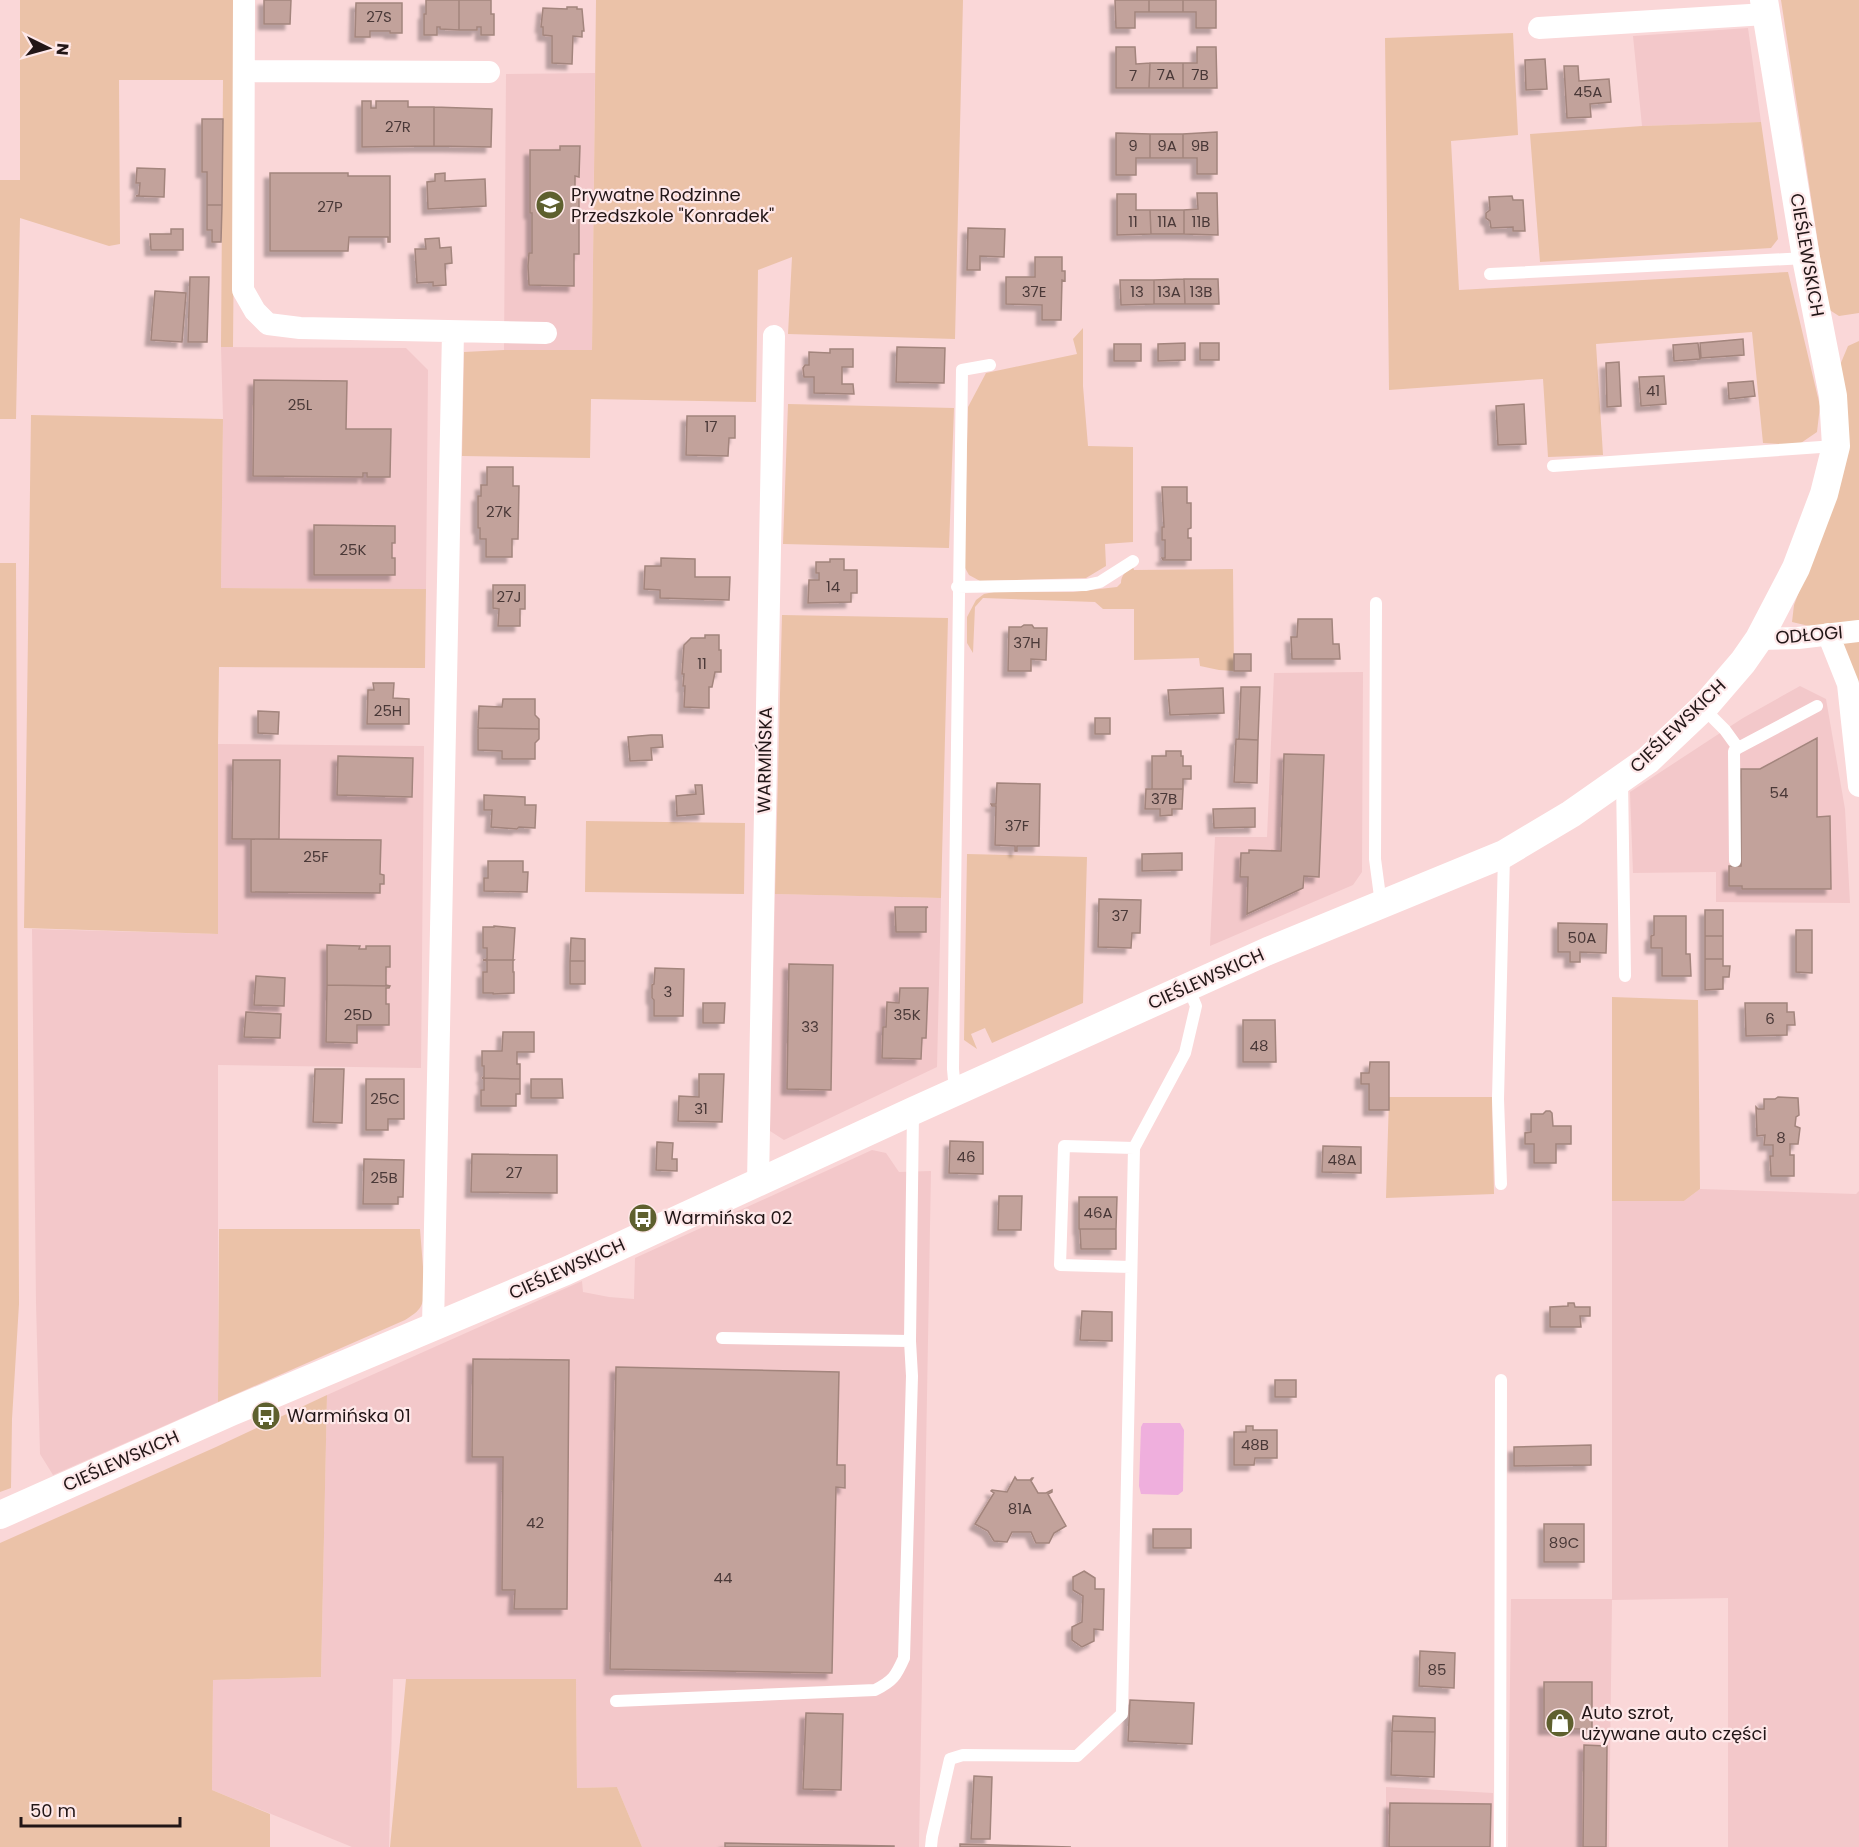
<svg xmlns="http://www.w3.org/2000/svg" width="1859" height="1847" viewBox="0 0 1859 1847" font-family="Poppins,sans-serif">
	<defs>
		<filter id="shadow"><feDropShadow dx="-5.5" dy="5.5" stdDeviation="1.5" flood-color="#0004"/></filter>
	</defs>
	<rect width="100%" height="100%" fill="#fad7d8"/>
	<path fill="#f3c8ca" d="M1748,28L1761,122L1642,126L1633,36Z
		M595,73L592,351L504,350L506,74Z
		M221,347L406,348L428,370L426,589L221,588L223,419Z
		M1363,672L1362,872L1353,885L1210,946L1215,837H1267L1274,673Z
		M1800,686L1826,699L1845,809L1850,903L1716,902V872L1633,873L1630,792L1743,718Z
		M218,744L424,746L421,1068L218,1065V1402L53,1475L40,1454L36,1303L32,929L218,934Z
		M775,894L941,898L937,1067L784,1140L770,1131Z
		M872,1150L886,1153L899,1172L931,1171L919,1847H642L617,1787L577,1788L576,1679H393L389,1847H352L212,1790L213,1680L321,1677L327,1395L582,1281L583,1292L609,1297L634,1299L635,1258Z
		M1700,1189L1856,1194L1859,1191V1847H1728V1598L1612,1600L1609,1847H1508L1511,1599H1612V1201H1684Z
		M1386,1787L1493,1793V1847H1386Z"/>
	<path fill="#ebc2a8" d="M20,0H236L233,347H221L223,80H119L120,244L109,246L20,218L16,419H0V180H20Z
		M596,0H963L955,339L788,334L792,257L758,270L756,402L591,399L590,458L462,456L464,352L504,350H592Z
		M1781,0H1859V313L1839,316L1828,309Z
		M1513,33L1518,135L1451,141L1459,290L1788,272L1820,406L1817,432L1798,445L1763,443L1752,332L1596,344L1603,455L1548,457L1543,379L1389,390L1385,38Z
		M1761,122L1778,239L1771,248L1540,262L1530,134L1642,126Z
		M1083,328V386L1088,446L1133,447V542L1105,544L1106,566L1086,578L980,581L969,575L964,566L968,407L986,373L1077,354L1073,339Z
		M1859,341V621L1809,626L1792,622L1794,605L1836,493L1840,365L1848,346Z
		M788,404L954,408L949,548L783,544Z
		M31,415L223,419L221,588L426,589L425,668L219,667L218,744V934L24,928Z
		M0,563H16L19,1304L12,1419L11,1488L0,1492Z
		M1133,567L1134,570L1233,569L1234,671L1219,670L1200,666L1199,658L1134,660V609H1103L1095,602L983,598L975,607L973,653L967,643V617L976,600L984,594L994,592H1073L1117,587L1121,583C1121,575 1126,571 1133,567Z
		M782,615L948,618L941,898L775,894Z
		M1859,639V685L1840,641Z
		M586,821L745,823L744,894L585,892Z
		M967,854L1087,857L1083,1003L992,1043L985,1028L971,1034L977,1049L964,1040Z
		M1612,997L1698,1000L1700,1189L1684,1201H1612Z
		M1389,1097H1492L1494,1194L1386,1198Z
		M219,1229H420L425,1292C422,1309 419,1311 405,1320L218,1402Z
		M327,1395L321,1677L213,1680L212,1790L270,1814V1847H0V1543L216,1447Z
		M406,1679H576L577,1788L617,1787L642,1847H390Z"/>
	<path fill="#efafdd" d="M1143,1423H1180L1184,1430L1183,1491L1178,1495L1141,1494L1139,1486L1141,1427Z"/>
	<path fill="#c2a29b" stroke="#a3857d" stroke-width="1.5" filter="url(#shadow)" d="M264,0H291L290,24H264Z
		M426,0H459V30L440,29V27H437V35H424V14H426Z
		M459,0H491V14H494V35H481V27H477V30H459Z
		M1115,0H1149V12H1135V28H1116Z
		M1149,0H1183V12H1149Z
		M1183,0H1216V28H1196V12H1183Z
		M356,3H402V33H390V31H370V37H355Z
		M567,7H577V9H582L584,31H582V37L573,36L572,64L552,63V36L543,35V27H541L543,8L567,9Z
		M1116,47H1135L1136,64L1150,63L1149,88H1116Z
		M1197,47H1216L1217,88H1183V63H1197Z
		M1545,59L1547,89L1526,90L1525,60Z
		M1150,63H1183V88H1149Z
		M1564,66H1578L1579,81L1609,79L1611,102L1590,104L1591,117L1567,118Z
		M362,101H371V108H376V101H408V107H434V146L362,147Z
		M434,107L492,109L491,147L434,146Z
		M202,119H223L222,205H207V172H202Z
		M1217,132V174H1197V158H1183V134Z
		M1116,133L1150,134V158H1136V175H1116Z
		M1150,134H1183V158H1150Z
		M560,146H580L579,177L575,176V192L579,191V254H574V286L529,285L528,266L529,253H532V213H530V150H560Z
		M137,168L165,169L164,197L136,196L139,195L140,183H136Z
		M270,173H348V176H390V242H388V237H349L348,251H270Z
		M445,173V181L485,179L486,206L428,209L427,182L435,181V174Z
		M1197,193H1217L1218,235L1184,234V210L1198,209Z
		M1117,194H1136V210H1150L1151,234L1117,235Z
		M1512,196L1513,200H1523L1525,231H1513V227L1491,228L1490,221L1486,218V213L1490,210L1489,197Z
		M207,205H222L221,242H212V230H207Z
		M1150,210H1184V234H1151Z
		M968,228L1005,229L1004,257L980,256V270H967Z
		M171,229H183V250H151L150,234H171Z
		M439,238L440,248L451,247L452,263L445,264L446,285L433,286V282L417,283L415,249H426L425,239Z
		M1035,257H1062V271H1065V281L1062,280L1061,320H1042V305L1006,304V277H1035Z
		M190,277H209L207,342H188Z
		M1184,279H1218L1219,304H1185Z
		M1184,279L1185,304H1154V280Z
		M1120,280H1154V304L1121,305Z
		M155,291L186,293L182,342L151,340Z
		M1743,339L1744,355L1701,358L1700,343Z
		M1185,343V360L1158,361V344Z
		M1200,343H1219V360H1200Z
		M1698,343L1700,359L1674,361L1673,345Z
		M1114,344H1141V361H1114Z
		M897,347L945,348L944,383L896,382Z
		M830,349H853V367H842V384H853L854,394L814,393V377H804L803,368L805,365H809V352L830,353Z
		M1619,362L1621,406L1607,407L1606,363Z
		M1664,376L1666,404L1641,406L1639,377Z
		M254,380L347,381L346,429H391L390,477H367V473H363V477L253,476Z
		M1753,381L1755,396L1729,399L1728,383Z
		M1524,404L1526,444L1498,445L1496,406Z
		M687,416H735V438H729L728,456L686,455Z
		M487,467H513V486H519L518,539H512V557H486V539H480V528H478V496H481V485H487Z
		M1162,487H1187V503H1191V528L1188,529V538H1191V560H1163L1162,558H1165V540H1162V527H1164Z
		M314,525L395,526V543H392V558H395V575H314Z
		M661,558L695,559V577H730L729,600L660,598V590L644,589L645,566H661Z
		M830,559H844V570H857V593H851V602L808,603L809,580H819V573H816V562H830Z
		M493,585H525V609H520V626H498L499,609L493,608Z
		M1298,619H1332L1333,644H1339L1340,659H1292L1291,637H1297Z
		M1024,625H1032L1034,628H1047L1046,660L1031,659V671H1008L1009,627H1021Z
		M705,635H719V650H721V672H715L712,687H709V708L684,707L685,686H683L684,674H682L684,645L691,638H705Z
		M1234,654H1251V671H1234Z
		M373,683H394L393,698L409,699V724H367L368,690H374Z
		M1241,687H1260L1258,740L1239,739Z
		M1223,688L1224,713L1170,715L1168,690Z
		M503,699H535V715L539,719V729L478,728L479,706L502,707Z
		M258,711L279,712L278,734L258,733Z
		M1095,718H1110V734H1095Z
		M478,728L539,729V739L535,743V759H502V751L478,750Z
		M651,735H662L663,747L651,748L652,760L630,761L628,737Z
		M1817,738V817L1830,816L1831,889H1742V886H1729V866H1741V769H1760Z
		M1236,739L1258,740L1257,783L1234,782Z
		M1166,751H1181V756H1183V766H1191V779H1183V789H1152V756H1166Z
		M1284,754L1324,755L1319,877L1304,876L1303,888L1247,914L1248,877H1240L1241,853H1249V850L1281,851Z
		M338,756L413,758L412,797L337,795Z
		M233,760H280L279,839H232Z
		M997,783L1040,784L1039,846H1017V851H1015V846L995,845L996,806H992L991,804H996Z
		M695,785H702L704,814L677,816L676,796L696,794Z
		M1146,789H1183L1182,809H1172V815L1160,816V809H1145Z
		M484,795L525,797V805H536L535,828L519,827L517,829L491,827L492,810H484Z
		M1255,808V827L1214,828L1213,809Z
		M251,839L381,840L380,874L384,875V884H380V893L251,892Z
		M1182,853V870L1142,871V854Z
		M488,861H523V872H528L527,892L484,891V878H488Z
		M1099,899L1141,900L1140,933H1132L1131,948L1098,947Z
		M895,907H928L926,908V932H896Z
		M1705,910H1723V936H1705Z
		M1654,916H1686V954H1690L1691,976H1662V948H1651V936L1654,935Z
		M1558,923L1607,924L1606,953L1580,952V962H1570V952H1558Z
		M494,926L515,928L513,960H514H483L487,959V948H483V927H494Z
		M1796,930H1812V973L1796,972Z
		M1705,936H1723V959H1705Z
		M571,938L585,939V961H570Z
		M327,945L360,946L359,949H366V946H390V967H386V985L390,986L327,985Z
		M1705,959H1723V966H1730L1729,977H1723V989L1705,990Z
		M483,960H514L513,961V972H514V993L493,994V993H483V972H487V961Z
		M570,961H585V984H570Z
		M789,964L833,965L831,1090L787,1089Z
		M655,968L684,969L683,1016H654V1000L652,998V985L654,984Z
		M256,976L285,978L284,1006L254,1005Z
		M327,985L390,986L389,988H386V1004H389V1025H357V1043L326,1042Z
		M900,988H928L926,1038H922L921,1059L882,1058L883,1027H886L887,1002L899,1003Z
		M703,1003H725L724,1023H703Z
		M1745,1003H1787V1012H1794L1795,1025H1787V1035L1746,1036Z
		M246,1012L281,1014L280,1038L244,1037Z
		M1243,1020H1275L1276,1062H1243Z
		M503,1032H534V1052H517V1064H520V1079L482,1078L484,1077V1066H482V1051H502Z
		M1370,1062H1389V1110H1369V1084H1361V1073H1369Z
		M315,1069H344L342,1123L313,1122Z
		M699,1074H724L722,1122L678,1121L679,1096L699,1097Z
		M482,1078L520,1079V1094H516V1106H481V1090H484V1079Z
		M366,1079H404V1119H388V1130H366Z
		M531,1079H562L563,1098H531Z
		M1778,1097L1798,1098L1799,1115L1796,1117L1795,1126L1800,1128L1798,1144H1790V1155H1794V1176H1771L1770,1156H1773V1145H1764L1765,1135L1757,1136L1756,1107L1758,1109H1764V1099H1775Z
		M1546,1111H1550L1552,1113L1553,1126H1571V1144H1556V1163H1534V1144H1525V1133L1531,1132V1114H1543Z
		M950,1141L983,1142V1174L949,1173Z
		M657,1142L673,1143L672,1159H677V1171L656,1170Z
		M1323,1146L1361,1147V1173L1322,1172Z
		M472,1154L557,1155V1193L471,1192Z
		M364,1159L404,1160L403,1197H398V1204H363Z
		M999,1196H1022L1021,1230H998Z
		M1079,1197H1117L1116,1229H1079Z
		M1080,1229H1116V1249H1081Z
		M1568,1303H1574L1575,1307H1590V1316H1580L1581,1327H1550V1307L1568,1306Z
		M1082,1311L1112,1312V1341L1080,1340Z
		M473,1359L569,1360L567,1609H514L515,1590H502L503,1457H472Z
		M616,1367L839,1372L837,1465H845V1488L836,1487L832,1673L610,1669Z
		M1275,1380H1296V1397H1275Z
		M1246,1426H1253V1430H1277V1458H1255L1254,1465H1234V1432H1246Z
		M1591,1445V1465L1514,1466V1447Z
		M1015,1477L1017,1480H1030L1032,1478H1033L1031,1481L1038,1493H1046L1052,1490V1492L1048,1494L1066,1526L1054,1533L1049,1543H1036L1031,1532H1012L1007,1542L994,1541L988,1531L975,1524L994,1493L991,1491L992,1490L1007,1492Z
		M1544,1524H1584V1562H1544Z
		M1153,1529H1191V1548H1153Z
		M1084,1571L1095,1578V1589H1104L1103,1630L1094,1629V1641L1082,1647L1072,1640V1627L1082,1622L1083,1596L1073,1590V1577Z
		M1420,1651L1455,1653L1454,1688L1419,1686Z
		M1544,1682H1592V1729H1544Z
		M1130,1700L1194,1703L1192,1744L1128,1741Z
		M806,1713L843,1714L841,1790L803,1789Z
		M1393,1716L1435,1718V1732L1392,1731Z
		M1392,1731L1435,1732L1434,1777L1391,1775Z
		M1584,1745L1607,1746L1606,1847H1583Z
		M974,1776L992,1777L990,1839H971Z
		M1390,1803L1491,1804L1490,1847H1389Z
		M725,1843L894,1846V1847H725Z
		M960,1844L1071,1847H960Z"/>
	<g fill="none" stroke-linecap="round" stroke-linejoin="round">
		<path stroke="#fff" stroke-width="12" d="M1490,274L1806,258
			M1553,466L1835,446
			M957,587L1086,585L1100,582L1133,561
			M1376,603L1375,859L1381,904
			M1703,708L1725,730L1738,748L1817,706
			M1622,779L1625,976
			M1735,861L1734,751L1738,748
			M955,1091L953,1069C956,836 958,603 962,370L990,365
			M1501,1184L1498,1099L1504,855
			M1131,1267L1060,1265L1064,1146L1134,1148
			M722,1338L910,1341
			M616,1701L875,1690C893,1681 896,1676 904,1658L912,1376L910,1341L913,1112
			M931,1847L932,1837L950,1759L963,1755L1077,1756L1122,1714L1134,1148L1185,1053L1196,1006L1188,987
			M1500,1847L1501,1380"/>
		<path stroke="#fff" stroke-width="22" d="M244,0L243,290L255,311L268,324L300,328L546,333
			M1539,28L1766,14
			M244,71L489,72
			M1828,634L1848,684L1859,786
			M1759,639L1798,638L1859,631
			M758,1183L774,336
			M433,1327L453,332"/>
		<path stroke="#fff" stroke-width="28" d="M0,1515L231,1412L566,1271L913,1111L1268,951L1504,854L1571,814L1648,760L1706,705L1743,662L1759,639L1796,568L1824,494L1836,446L1833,396L1806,258L1764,0"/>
	</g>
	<defs>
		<g id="school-disc" transform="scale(1.5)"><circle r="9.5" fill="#5e602e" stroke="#fee8e9"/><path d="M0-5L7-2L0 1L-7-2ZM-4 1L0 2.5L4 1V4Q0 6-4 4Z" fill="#fff"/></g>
		<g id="bus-disc" transform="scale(1.5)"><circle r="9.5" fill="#5e602e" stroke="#fee8e9"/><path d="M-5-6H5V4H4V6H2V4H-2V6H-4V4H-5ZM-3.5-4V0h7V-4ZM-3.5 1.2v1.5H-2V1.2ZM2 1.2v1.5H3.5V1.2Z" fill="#fff"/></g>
		<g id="shop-disc" transform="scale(1.5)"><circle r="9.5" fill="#5e602e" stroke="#fee8e9"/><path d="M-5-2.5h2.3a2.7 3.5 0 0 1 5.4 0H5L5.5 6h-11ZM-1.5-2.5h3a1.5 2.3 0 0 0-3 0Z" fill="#fff"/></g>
	</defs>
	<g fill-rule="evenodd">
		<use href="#school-disc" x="550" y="205"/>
		<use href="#bus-disc" x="643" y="1218"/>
		<use href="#bus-disc" x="266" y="1416"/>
		<use href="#shop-disc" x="1560" y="1723"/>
	</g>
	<g text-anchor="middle" stroke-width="4.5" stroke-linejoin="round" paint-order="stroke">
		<g font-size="15" fill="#4a3938">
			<text x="379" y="22">27S</text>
			<text x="1166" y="80">7A</text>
			<text x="1200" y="80">7B</text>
			<text x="1133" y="81">7</text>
			<text x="1588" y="97">45A</text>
			<text x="398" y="132">27R</text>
			<text x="1133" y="151">9</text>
			<text x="1167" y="151">9A</text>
			<text x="1200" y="151">9B</text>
			<text x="330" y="212">27P</text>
			<text x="1133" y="227">11</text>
			<text x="1167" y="227">11A</text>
			<text x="1201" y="227">11B</text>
			<text x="1034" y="297">37E</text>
			<text x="1137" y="297">13</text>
			<text x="1169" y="297">13A</text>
			<text x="1201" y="297">13B</text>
			<text x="1653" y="396">41</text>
			<text x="300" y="410">25L</text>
			<text x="711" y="432">17</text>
			<text x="499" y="517">27K</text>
			<text x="353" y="555">25K</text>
			<text x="833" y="592">14</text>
			<text x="509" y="602">27J</text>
			<text x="1027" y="648">37H</text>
			<text x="702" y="669">11</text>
			<text x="388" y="716">25H</text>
			<text x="1779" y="798">54</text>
			<text x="1164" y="804">37B</text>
			<text x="1017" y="831">37F</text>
			<text x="316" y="862">25F</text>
			<text x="1120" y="921">37</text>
			<text x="1582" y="943">50A</text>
			<text x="668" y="997">3</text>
			<text x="358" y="1020">25D</text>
			<text x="907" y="1020">35K</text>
			<text x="1770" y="1024">6</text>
			<text x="810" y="1032">33</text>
			<text x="1259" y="1051">48</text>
			<text x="385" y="1104">25C</text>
			<text x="701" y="1114">31</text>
			<text x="1781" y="1143">8</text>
			<text x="966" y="1162">46</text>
			<text x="1342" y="1165">48A</text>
			<text x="514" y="1178">27</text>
			<text x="384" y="1183">25B</text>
			<text x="1098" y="1218">46A</text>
			<text x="1255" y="1450">48B</text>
			<text x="1020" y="1514">81A</text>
			<text x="535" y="1528">42</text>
			<text x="1564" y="1548">89C</text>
			<text x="723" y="1583">44</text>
			<text x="1437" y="1675">85</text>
		</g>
		<g font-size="18" fill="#221617" stroke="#fee8e9" text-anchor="start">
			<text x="571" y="201">Prywatne Rodzinne<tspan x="571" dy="21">Przedszkole "Konradek"</tspan></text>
			<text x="664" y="1224">Warmińska 02</text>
			<text x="287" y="1422">Warmińska 01</text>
			<text x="1581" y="1719">Auto szrot,<tspan x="1581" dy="21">używane auto części</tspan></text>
		</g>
		<g font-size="18" fill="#221617" stroke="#fee8e9">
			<text transform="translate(1807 255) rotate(80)" y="6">CIEŚLEWSKICH</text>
			<text transform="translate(1809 635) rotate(-5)" y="6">ODŁOGI</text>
			<text transform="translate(1678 726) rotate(-44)" y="6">CIEŚLEWSKICH</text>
			<text transform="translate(765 760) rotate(-89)" y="6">WARMIŃSKA</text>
			<text transform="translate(1206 979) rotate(-24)" y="6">CIEŚLEWSKICH</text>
			<text transform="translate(567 1269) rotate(-24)" y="6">CIEŚLEWSKICH</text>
			<text transform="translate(121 1461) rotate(-24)" y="6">CIEŚLEWSKICH</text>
		</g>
	</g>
	<g transform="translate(48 48) rotate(95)" stroke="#fee8e9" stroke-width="4.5" paint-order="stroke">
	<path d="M0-4.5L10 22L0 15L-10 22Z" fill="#221617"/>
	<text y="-9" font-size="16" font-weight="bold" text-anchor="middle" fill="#221617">N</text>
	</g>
	<path d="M21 1817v9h159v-9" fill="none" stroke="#221617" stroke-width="3"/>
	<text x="30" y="1817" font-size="18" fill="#221617" stroke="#fee8e9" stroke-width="4.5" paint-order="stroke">50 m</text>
</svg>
